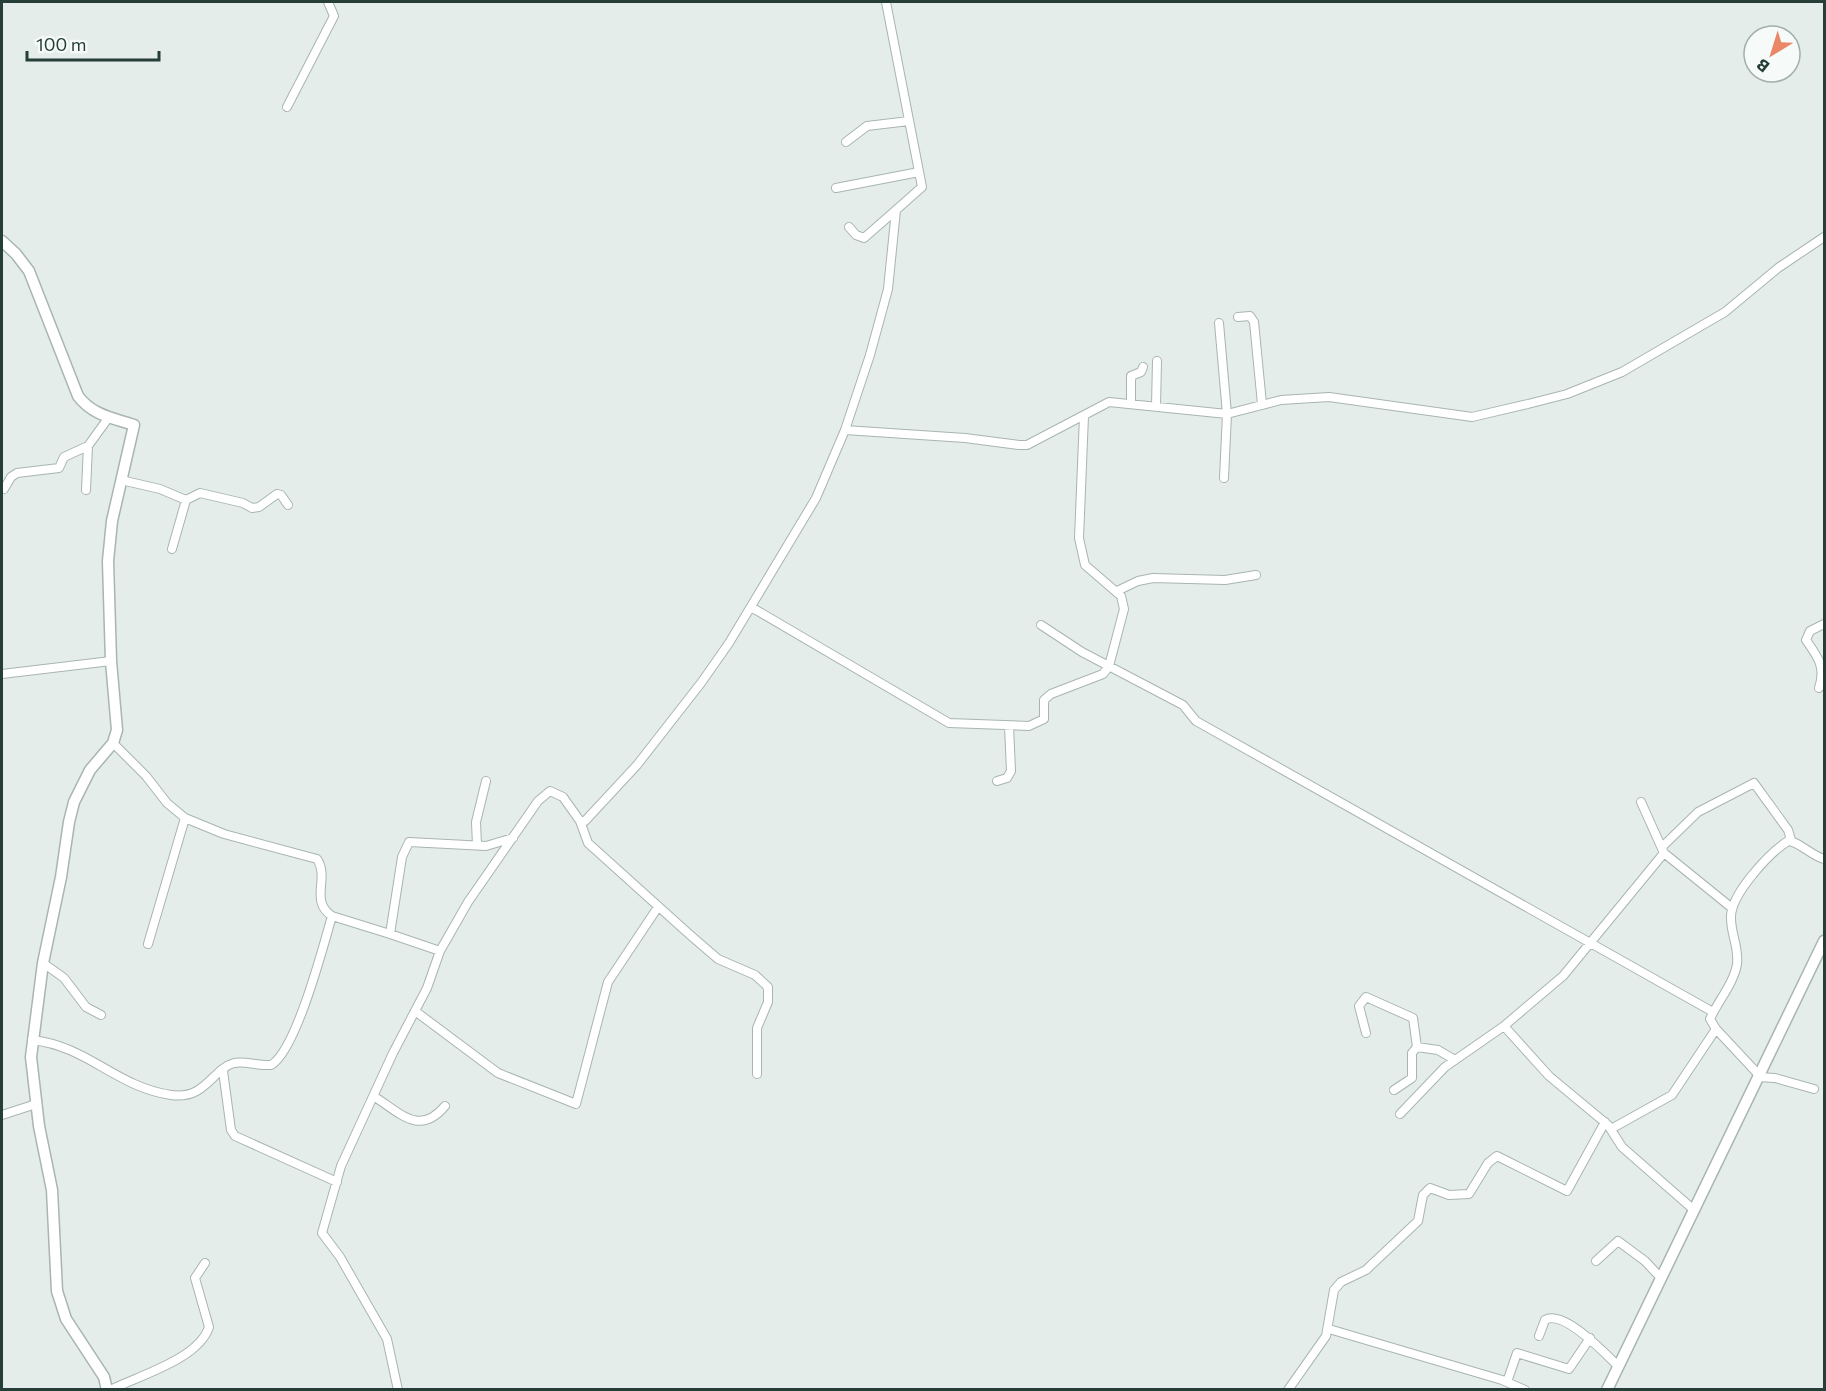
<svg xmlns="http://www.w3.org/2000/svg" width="1826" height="1391" viewBox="0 0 1826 1391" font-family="Commissioner,sans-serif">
	<rect width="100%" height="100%" fill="#e5edea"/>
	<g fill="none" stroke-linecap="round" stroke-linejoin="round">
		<g stroke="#a8b5b1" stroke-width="10">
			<path id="minor" d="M287,107L334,16L328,2
				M846,142L867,126L909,121
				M836,188L919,172
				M849,227L856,235L864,238L896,210
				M1238,317L1250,316L1254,322L1262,404
				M1219,323L1227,414L1224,478
				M1131,403V376L1141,372L1143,367
				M1156,406L1157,361
				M845,430L965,438L1019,445H1027L1109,402L1227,414L1281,400L1329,397L1472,417L1528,404L1567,394L1622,372L1725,312L1778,268L1824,237
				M121,480L160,489L186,500L200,493L243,503L252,508L259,507L277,494L281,495L288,505
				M4,489L11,477L17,473L59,468L64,457L88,446L109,417
				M86,490L88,446
				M172,549L186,500
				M1117,591L1138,581L1153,578L1225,580L1256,575
				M751,607L949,723L1029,726L1044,719V700L1051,694L1103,674L1109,666L1124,609L1121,596L1085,565L1079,538L1084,416
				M1041,625L1082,652L1183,705L1196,721L1713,1012
				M2,674L111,661
				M1819,688C1826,667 1818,657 1806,640L1810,631L1824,624
				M113,743L146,776L167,803L185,818L224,834L317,859C330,878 309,901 332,916L390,934L402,857L409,842L486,846L513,838
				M997,781L1007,778L1011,771L1009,726
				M1641,802L1664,853L1732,908
				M580,821L588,843L689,934L718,959L755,975L768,987V1002L757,1028V1074
				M477,845L476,822L486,781
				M1662,847L1698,812L1754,783L1788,830L1791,840
				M1664,853L1563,976L1504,1026L1549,1076L1608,1125L1622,1147L1694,1210
				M390,934L440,951
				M148,944L185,818
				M43,963L64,978L86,1007L101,1015
				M415,1011L498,1073L576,1104L608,982L658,907
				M1366,1033L1359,1006L1366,997L1413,1018L1417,1047
				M32,1040C88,1046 116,1087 171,1095C206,1100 212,1069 234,1063C245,1061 259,1066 271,1065C296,1051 323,947 332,916
				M223,1071L231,1130L235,1136L337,1182
				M1758,1074L1716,1029L1710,1019C1718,1001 1734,983 1737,964C1739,947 1731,935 1731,918C1730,895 1769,853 1788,841C1798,841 1812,856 1824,859
				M1757,1077L1775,1078L1814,1089
				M1394,1090L1412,1078V1053L1417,1047L1438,1050L1455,1060
				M375,1097C401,1114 420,1136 445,1106
				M1400,1114L1445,1067L1504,1026
				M2,1115L36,1104
				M1611,1129L1672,1095L1716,1029
				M1596,1261L1618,1241L1645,1261L1660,1277
				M1329,1329L1502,1380L1525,1390
				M1539,1336L1545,1320C1563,1309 1605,1353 1618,1366
				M1507,1382L1517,1353L1569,1369L1590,1338
				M110,1390C138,1376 199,1359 209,1327L195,1278L205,1263
				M398,1390L387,1339L340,1257L322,1233L341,1166L393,1053L427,988L440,951L468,902L538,801L550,791L563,797L580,821H585L637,765L701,683L729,643L816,498L845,430L870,355L888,289L896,210L922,187L886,2
				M1288,1390L1326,1336L1334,1290L1341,1282L1366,1270L1418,1221L1423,1195L1430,1188L1449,1195L1469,1194L1488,1163L1497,1156L1567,1191L1605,1122"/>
		</g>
		<g stroke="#a8b5b1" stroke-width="13">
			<path id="tertiary" d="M2,241L16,254L29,271L78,396C92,415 113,418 134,425L112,521L108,561L111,661L117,730L113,743L90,770L74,802L69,822L61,877L43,963L31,1057L39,1126L52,1190L57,1291L66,1319L104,1377L107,1390
				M1607,1390L1824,941"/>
		</g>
		<use href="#minor" stroke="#fff" stroke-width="8"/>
		<use href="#tertiary" stroke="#fff" stroke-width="10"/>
	</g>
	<rect width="1826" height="1391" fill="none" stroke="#253f38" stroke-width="6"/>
	<g transform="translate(1772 54) rotate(218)"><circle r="28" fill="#f6faf8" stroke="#a2afab" stroke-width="1.5"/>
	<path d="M0-4.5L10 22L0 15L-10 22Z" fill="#e98767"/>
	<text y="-9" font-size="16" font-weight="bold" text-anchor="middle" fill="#253f38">B</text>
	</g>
	<path d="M27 51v9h132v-9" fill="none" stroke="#253f38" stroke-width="3"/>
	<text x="36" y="51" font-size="18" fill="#253f38" stroke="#f6faf8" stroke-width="4.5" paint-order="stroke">100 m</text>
</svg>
